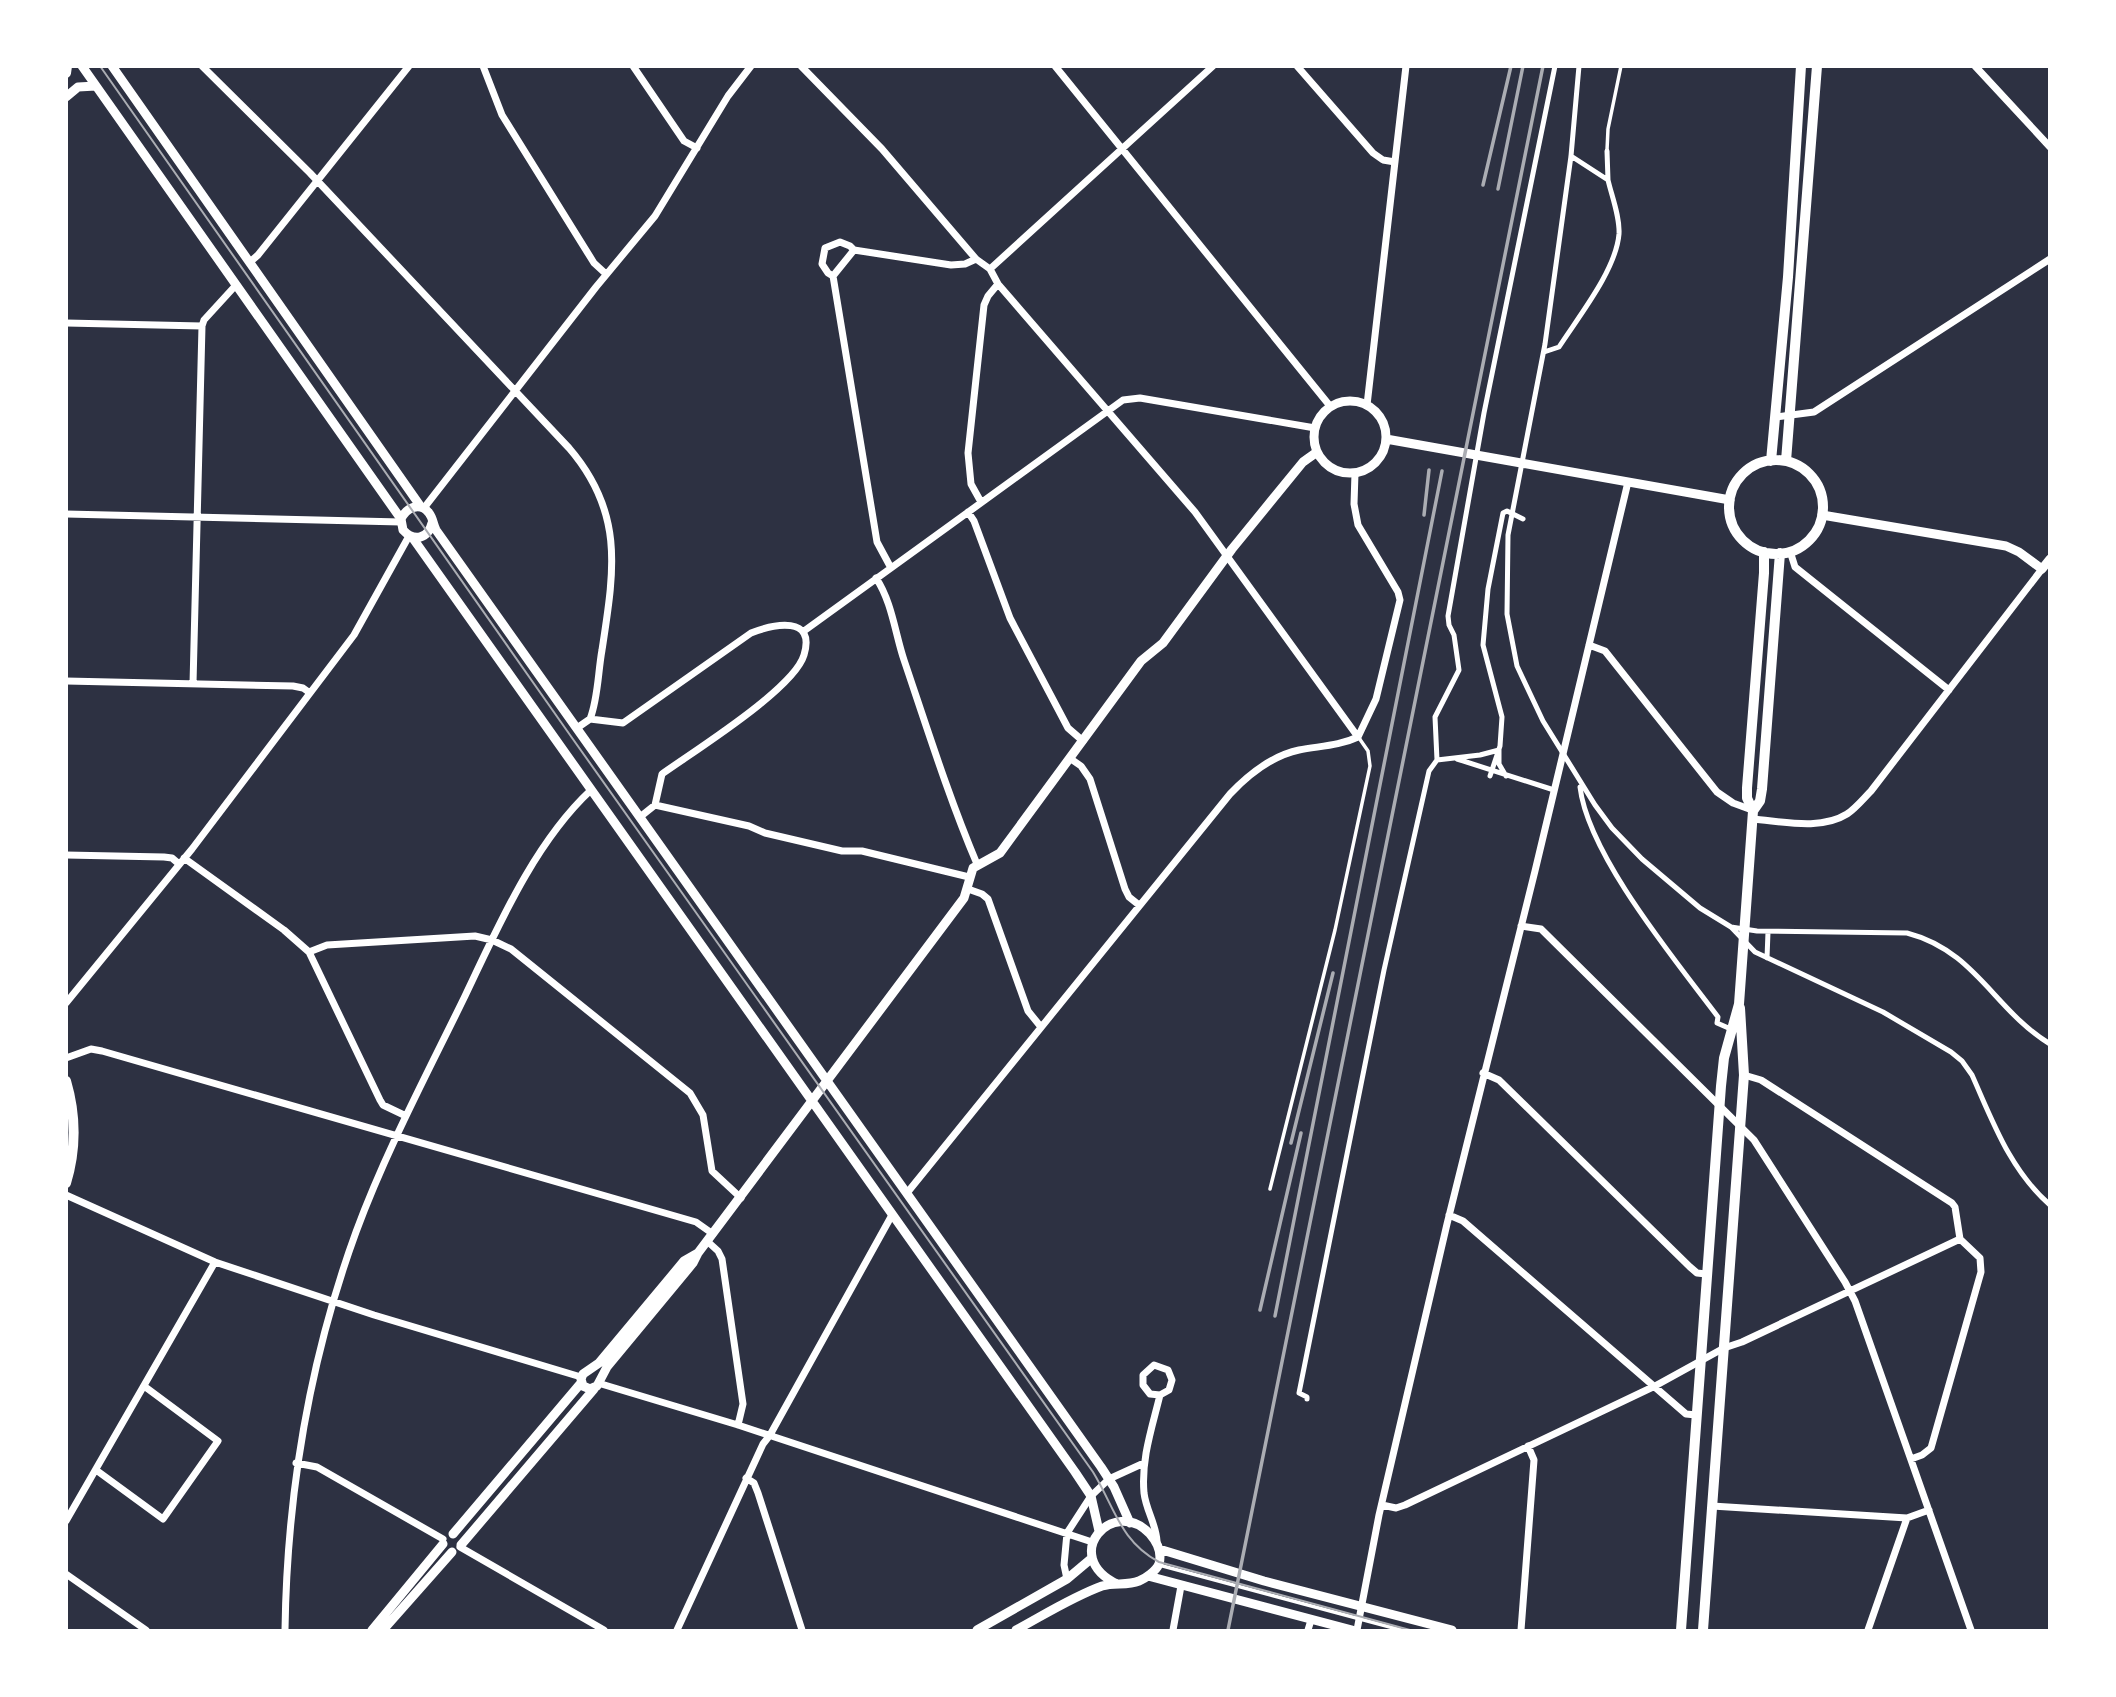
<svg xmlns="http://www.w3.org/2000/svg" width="2116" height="1697" viewBox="0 0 2116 1697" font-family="'DM Sans',sans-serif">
	<rect width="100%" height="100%" fill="#2d3142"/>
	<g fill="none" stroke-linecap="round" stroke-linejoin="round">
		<path stroke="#fff" stroke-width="3.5" d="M1607,150L1608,129L1621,66
			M1270,1189L1335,930L1370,766L1368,751L1359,738
			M1159,1565L1401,1630"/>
		<path stroke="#fff" stroke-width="5" d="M1579,66L1571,156L1545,344L1508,535L1507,614L1517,666L1543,721L1595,805L1612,828L1642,859L1700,908L1731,927L1757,931L1907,933C1976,951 1994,1010 2050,1044
			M1607,151L1608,180
			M1544,352L1559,347C1579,316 1616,270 1619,234C1620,217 1612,197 1608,180L1571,156
			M1457,759L1554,790
			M1437,760L1435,717L1459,670L1454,635L1449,625L1448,616L1484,413L1555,66
			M1490,776L1500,746L1502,717L1483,645L1488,589L1503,513L1507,511L1523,519
			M1580,787C1588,855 1676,961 1718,1017L1717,1023L1733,1030
			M1731,927L1755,952L1883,1012L1951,1052L1962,1061L1972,1075C1993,1122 2010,1170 2050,1205
			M1767,958L1768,932
			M1307,1399V1397L1299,1393L1384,970L1429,771L1437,760L1480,755L1499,750V764L1506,776"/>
		<path stroke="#fff" stroke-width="7" d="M202,66L310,173L569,448C625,513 614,571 602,650C598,672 598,699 590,719
			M483,66L502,115L594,263L606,274
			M633,66L684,141L697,148
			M801,66L882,149L976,259L990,269L998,284L1195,512L1358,737
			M1055,66L1330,406
			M1297,66L1373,153L1383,160L1395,162
			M1975,66L2050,147
			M854,250L951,265L965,264L976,259
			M250,262L258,255L409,66
			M990,269L1213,66
			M833,276L877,542L891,568
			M833,276L828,273L822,264L825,248L840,242L850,246L854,250
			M833,276L854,250
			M66,323L202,326L204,320L236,285
			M1367,405L1406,66
			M1776,417L1814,412L2050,259
			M981,502L971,484L968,453L984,305L988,296L998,284
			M424,508L596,287L655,216L728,96L751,66
			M968,512L974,521L1010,618L1068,728L1083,741
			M66,514L401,522
			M1790,551L1795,567L1949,690
			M876,578C892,602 895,633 904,660C927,728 949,798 977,864
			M804,631L1123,400L1140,398L1315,428
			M1589,645L1605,651L1717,792L1733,803L1752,810
			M66,681L293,686L303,688L310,693
			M193,684L202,326
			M577,728L590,719L623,723L751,633C774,624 816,615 804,655C794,689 694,751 662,774L655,805L640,817
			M1071,759L1081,766L1090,779L1125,889L1129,897L1139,905
			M655,805L749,826L765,833L842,851H862L969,877
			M1752,819C1781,821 1820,831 1847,814C1856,808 1863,799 1871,791L2042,569
			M66,855L164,857L172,858L179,864
			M184,858L284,930L309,952L380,1100L383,1105L406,1116
			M968,889L982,894L988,899L1028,1011L1041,1027
			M1521,926L1541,929L1754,1140L1845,1282L1855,1301L1971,1630
			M309,952L327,945L475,936L492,940L511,949L690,1093L703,1115L712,1171L741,1198
			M66,1003L192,849L354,635L409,536
			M66,1058L91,1049L102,1051L696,1222L713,1234
			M1483,1073L1499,1080L1690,1267L1697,1273L1706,1274
			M1744,1075L1761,1080L1952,1203L1955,1207L1960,1239
			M907,1193L1230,794C1249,774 1271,756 1299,750C1319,746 1339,746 1358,737L1376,699L1400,600L1398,592L1358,525L1354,504L1355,473
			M66,1195L215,1262L374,1315L581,1377
			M1449,1215L1463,1221L1686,1414L1696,1415
			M707,1241L718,1251L722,1259L743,1404L738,1425
			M598,1383L738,1425L1092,1542
			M1911,1459L1922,1455L1931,1448L1981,1272L1980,1258L1960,1239
			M296,1463L317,1467L443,1539
			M96,1470L163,1519L218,1441L144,1386
			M746,1478L754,1483L758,1493L802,1630
			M1382,1505L1396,1508L1405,1505L1655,1386L1724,1348L1742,1342L1960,1239
			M1712,1506L1907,1518L1929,1510
			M66,1521L215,1262
			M1157,1541C1156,1524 1146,1510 1144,1493C1141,1459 1152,1428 1160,1395L1169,1390L1172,1380L1168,1370L1154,1365L1143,1375V1385L1150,1394L1160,1395
			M460,1547L604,1630
			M66,1574L146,1630
			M1067,1579L1064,1565L1067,1533L1091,1496L1109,1479L1144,1463
			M285,1630C287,1493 309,1361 356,1232C386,1151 427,1074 465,996C498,927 534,843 591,790
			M677,1630L763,1444L770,1435L892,1215
			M1173,1630L1181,1586
			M1308,1630L1311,1620
			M1357,1630L1379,1515L1447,1224L1535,871L1628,482
			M1521,1630L1534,1460L1528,1446
			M1868,1630L1907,1518"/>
		<path stroke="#fff" stroke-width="9" d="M82,66L401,519L403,530C414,542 428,539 432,523
			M112,66L421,507
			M66,97L78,87L96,86
			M1314 437a36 36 0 1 1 72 0a36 36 0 1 1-72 0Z
			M1386,439L1730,500
			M1822,515L2006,546L2019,552L2042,569L2050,559
			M401,519C406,508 420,501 429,513C433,518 433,524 436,530L1101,1467L1114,1487L1130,1523
			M412,537L1075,1472L1091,1496L1099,1531
			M698,1253L684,1261L599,1363L583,1374L581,1379L583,1386L590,1389L597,1386L607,1367L693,1263L698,1253L964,898L973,868L1000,853L1141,661L1163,643L1232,549L1303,462L1317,452
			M453,1534L581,1383
			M461,1545L594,1389
			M1159,1549L1264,1581L1452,1630
			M1148,1576L1352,1630
			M372,1630L443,1544
			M383,1630L452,1552
			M977,1630L1067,1579L1092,1558
			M1016,1630C1044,1615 1072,1597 1102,1586C1114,1582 1127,1586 1139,1581C1146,1578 1156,1571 1159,1564C1162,1553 1157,1542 1150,1534C1113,1495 1059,1556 1117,1584"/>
		<path stroke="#fff" stroke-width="10" d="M1729 507a47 47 0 1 1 94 0a47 47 0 1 1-94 0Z
			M1771,461L1788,277L1801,66
			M1786,461L1817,66
			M1753,811L1760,801L1762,789L1780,553
			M1681,1630L1721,1086L1724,1058L1739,1004L1753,811L1747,798V788L1764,573V552
			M1703,1630L1744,1075L1740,1008"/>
		<path stroke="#fff" stroke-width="10" d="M66,73L67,66
			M66,1081C76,1115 76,1150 66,1183"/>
		<path stroke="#abadb3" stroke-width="2" d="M100,66L570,735L1093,1472C1115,1508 1120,1541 1159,1562L1410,1630"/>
		<path stroke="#abadb3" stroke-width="3.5" d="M1483,185L1511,66
			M1498,189L1523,66
			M1424,515L1429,470
			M1291,1143L1333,973
			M1260,1310L1301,1133
			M1275,1316L1442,471
			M1228,1630L1543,66"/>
	</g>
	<rect width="2116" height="1697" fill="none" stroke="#ffffff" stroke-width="136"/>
</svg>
